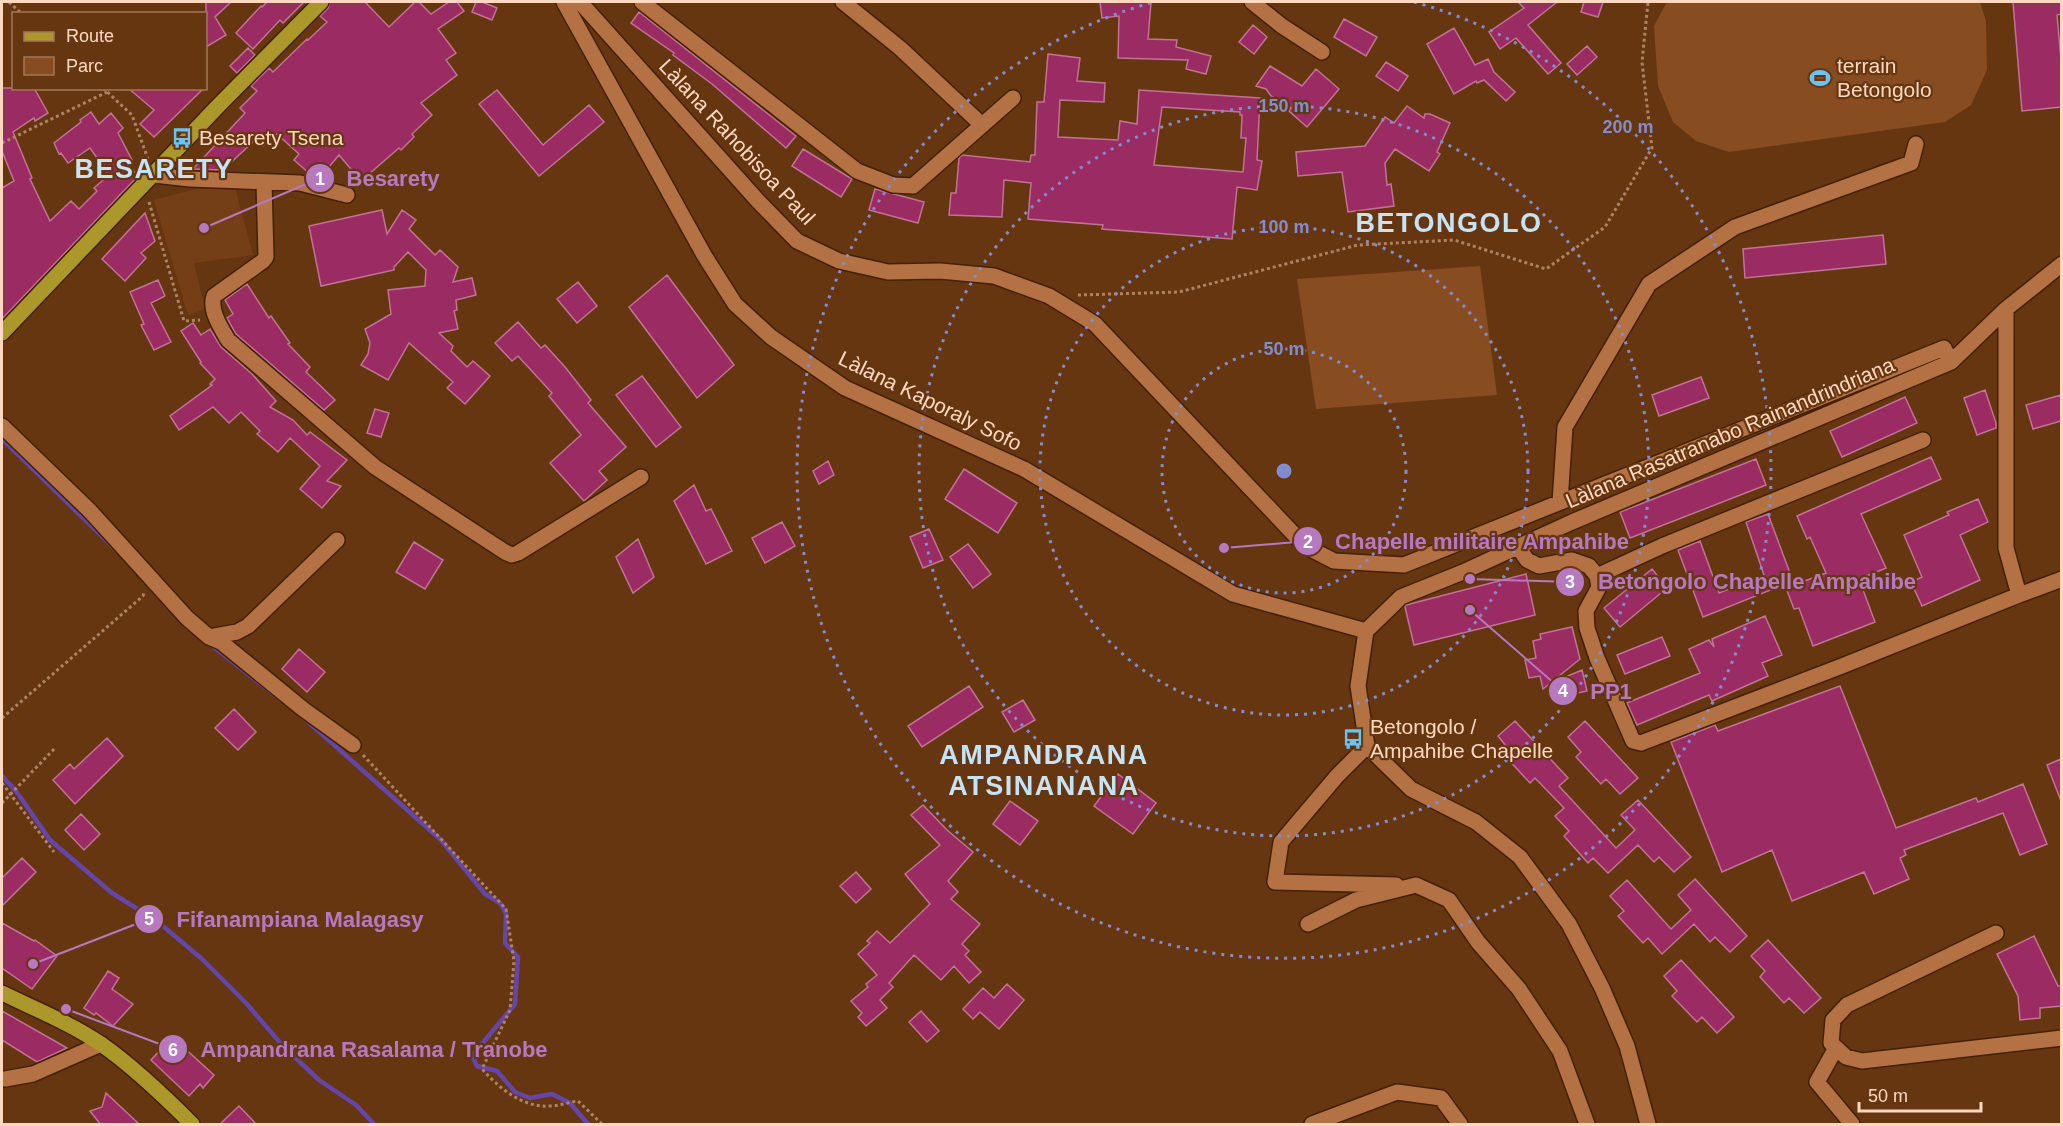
<svg xmlns="http://www.w3.org/2000/svg" width="2063" height="1126" viewBox="0 0 2063 1126" font-family="Helvetica,sans-serif">
	<rect width="100%" height="100%" fill="#663611"/>
	<path fill="#743f16" d="M204,187L235,188L253,255L194,263L205,309L188,315L154,200Z"/>
	<path fill="#874c20" d="M1667,2H1980L1986,21L1987,70L1971,105L1945,122L1729,152L1696,141L1673,122L1658,86L1654,26Z
		M1480,266L1497,395L1316,409L1297,279Z"/>
	<g fill="none" stroke-linecap="round" stroke-linejoin="round">
		<path stroke="#6445aa" stroke-width="4.5" d="M2,439L115,549
			M210,644L281,700
			M306,720L441,840L485,894L500,903L506,913L505,943L518,957L515,1004L472,1056L477,1066L497,1071L515,1092L530,1098L552,1094L570,1103L588,1124
			M2,776L16,791L50,840L112,893L157,921L202,959L246,1003L282,1045L319,1080L356,1105L374,1124"/>
	</g>
	<path fill="#9a2b63" stroke="#c17394" stroke-width="1.5" fill-rule="evenodd" d="M206,2H231L215,17L226,35L206,47Z
		M267,2H308L306,3L304,2L283,23L280,20L253,49L236,33L261,6L262,7Z
		M330,2H365L389,27L415,2H419L431,14L449,2H457L464,11L438,29L456,53L446,60L457,75L421,103L432,115L412,134L414,137L401,150L399,148L361,181L339,155L324,173L316,167L310,174L294,160L299,154L277,134L263,146L256,139L223,170L193,169L245,113L240,108L257,91L251,86L269,68L273,72L307,39L308,40L327,22L320,16L328,8Z
		M476,2H482L497,8L492,20L472,12Z
		M1100,2H1151L1148,39L1177,40L1176,47L1211,56L1206,74L1186,69L1188,60L1118,58L1119,16L1102,18Z
		M1518,2H1557L1528,25L1561,63L1548,74L1516,38L1500,49L1489,32L1524,8Z
		M1584,2H1603L1598,17L1581,12Z
		M2013,2H2061V14L2057,15L2061,60V107L2022,111Z
		M639,12L796,136L786,148L712,84L673,55L674,53L631,23Z
		M1344,19L1377,37L1366,56L1334,37Z
		M1253,25L1267,37L1254,54L1239,42Z
		M1454,28L1475,65L1488,59L1494,72L1515,92L1506,101L1484,80L1477,83L1476,81L1454,94L1427,44Z
		M1587,46L1597,57L1577,75L1567,64Z
		M248,48L255,55L237,73L230,66Z
		M1048,54L1080,58L1077,81L1105,83L1104,102L1060,100L1058,137L1118,140L1120,121L1137,124L1139,90L1260,98L1257,160L1262,161L1257,190L1237,187L1232,239L1102,229L1103,225L1028,219L1031,183L1004,180L1002,217L949,215L951,193H956L959,158L962,155L1030,162L1031,155H1035L1037,102H1044ZM1162,107L1240,112V115H1242L1241,138H1246L1243,172L1154,165Z
		M1386,62L1408,76L1398,91L1376,76Z
		M1270,66L1302,86L1316,69L1339,89L1307,127L1289,111L1291,108L1271,96L1266,89L1256,86Z
		M2,88H34L48,113L35,121L34,118L13,132L32,178L30,179L50,221L71,201L79,209L97,191L94,188L109,175L90,148L68,163L61,153L59,154L54,143L81,122L80,120L91,112L99,124L111,113L123,128L118,133L132,160L125,161L138,176L2,319V188L14,181L2,151Z
		M128,88H204L154,137L140,124L154,110Z
		M497,90L543,145L589,105L604,122L539,176L479,104Z
		M1407,106L1424,118L1425,114H1430L1450,123L1437,152L1440,154L1429,171L1395,149L1385,163L1387,185L1391,184L1394,206L1348,212L1342,172L1298,176L1296,152L1365,146L1385,117L1394,123Z
		M803,149L852,179L841,197L792,166Z
		M875,189L924,202L918,223L869,210Z
		M382,210L387,234L402,210L416,220L409,229L435,255L440,250L458,267L453,282L472,278L476,295L456,300L457,310L454,311L458,329L439,333L453,346L451,351L467,367L473,361L490,376L465,404L447,388L453,382L409,343L388,380L361,365L368,354L370,343L365,329L391,314L388,290L425,286L426,270L408,252L394,267V270L321,286L309,226Z
		M145,213L155,241L141,253L146,258L125,281L102,259Z
		M1883,235L1886,264L1745,278L1743,249Z
		M667,275L734,365L697,398L629,307Z
		M158,280L165,296L151,303L171,342L154,350L141,325L144,324L130,292Z
		M578,282L597,306L577,323L557,299Z
		M247,284L269,318L271,316L290,343L288,344L310,367L306,372L335,400L324,410L236,334L227,318L233,314L225,300Z
		M518,322L541,348L545,345L565,367L591,400L588,403L626,447L599,471L607,480L584,501L550,463L581,435L549,396L552,393L518,356L512,361L495,343Z
		M193,323L201,335L210,329L221,347L252,374L276,401L270,407L293,420L307,435L310,432L347,460L327,481L341,486L322,508L300,489L320,466L290,438L278,452L257,434L260,431L241,412L229,423L213,407L179,430L170,416L212,385L210,384L215,379L200,363L201,362L181,331Z
		M642,376L681,427L656,447L616,395Z
		M1701,377L1709,398L1659,416L1652,395Z
		M1985,390L1996,423V428L1977,435L1964,398Z
		M2061,395V421L2033,429L2026,405Z
		M1905,397L1917,423L1842,457L1830,431Z
		M375,409L389,413L381,437L367,433Z
		M1931,457L1941,479L1861,514L1886,568L1859,579L1875,622L1813,646L1799,608L1794,609L1786,588L1826,573L1810,537L1807,539L1797,516Z
		M1756,459L1766,485L1630,538L1620,512Z
		M828,461L834,475L819,484L813,471Z
		M964,469L1017,503L998,533L945,499Z
		M694,485L706,511L711,509L732,551L706,564L674,501Z
		M1978,499L1988,522L1960,535L1980,580L1922,606L1911,582L1922,577L1904,535L1949,515L1947,512Z
		M1768,514L1793,581L1703,617L1678,550L1700,541L1719,593L1764,575L1746,522Z
		M782,522L795,546L765,563L752,538Z
		M929,529L943,560L923,568L910,537Z
		M638,539L654,577L633,593L616,557Z
		M414,542L443,560L425,589L396,572Z
		M968,544L991,574L973,588L950,557Z
		M1652,569L1667,588L1620,627L1604,608Z
		M1526,574L1535,615L1414,645L1405,607L1406,605Z
		M1765,616L1782,655L1762,663L1768,676L1712,701L1709,695L1637,725L1627,703L1700,673L1689,649L1709,640L1714,647L1712,639Z
		M1572,627L1580,659L1543,689L1540,676L1529,678L1525,660L1536,658L1533,641L1541,639L1540,634Z
		M1662,637L1670,656L1625,674L1617,655Z
		M299,649L325,672L307,692L282,669Z
		M1582,670L1587,691L1555,698L1551,683Z
		M969,686L983,707L922,747L908,726Z
		M1840,686L1896,828L1976,798L1978,802L2023,784L2047,844L2020,855L2003,813L1904,850L1906,855L1900,858L1909,879L1874,894L1864,872L1792,901L1772,850L1722,872L1671,742L1715,725L1718,731Z
		M1023,700L1035,720L1014,732L1002,712Z
		M234,709L256,732L238,750L215,728Z
		M1515,721L1568,778L1559,786L1616,848L1635,830L1621,815L1638,800L1691,857L1674,872L1659,857L1654,862L1638,845L1608,873L1593,858L1588,863L1564,836L1569,831L1555,816L1564,808L1535,778L1530,783L1506,757L1511,752L1498,736Z
		M1585,721L1638,778L1620,794L1606,779L1601,784L1576,757L1581,752L1568,737Z
		M107,738L123,756L75,804L53,780L70,764L74,769Z
		M2061,759V801L2047,765Z
		M1118,774L1156,803L1133,834L1094,806Z
		M1010,801L1038,821L1020,845L993,824Z
		M923,805L947,830L973,852L948,881L958,892L951,899L980,924L962,944L969,951L965,955L981,972L969,983L954,966L941,980L914,955L889,983L893,987L880,1000L887,1008L866,1026L858,1017L862,1013L851,1001L868,987L866,984L877,975L858,954L870,943L867,941L877,931L890,943L930,904L905,874L940,845L911,815Z
		M81,814L100,834L84,850L65,830Z
		M22,858L36,872L2,906V878Z
		M856,872L871,889L856,903L840,886Z
		M1695,879L1747,936L1730,952L1715,937L1710,942L1694,924L1662,954L1648,938L1643,943L1618,916L1624,911L1610,896L1627,880L1671,929L1691,910L1678,895Z
		M2,923L34,941L35,940L57,956L32,989L2,968Z
		M2034,936L2058,986H2061V1006L2040,1008V1018L2020,1020L2018,996L1997,954Z
		M1768,940L1821,998L1804,1013L1789,998L1784,1003L1760,977L1765,971L1751,956Z
		M1681,960L1734,1017L1717,1033L1702,1017L1697,1022L1672,996L1677,991L1664,976Z
		M108,971L119,978L112,989L133,1004L113,1026L96,1013L94,1015L84,1008Z
		M1007,984L1024,1000L999,1029L980,1012L973,1019L963,1009L983,988L994,998Z
		M2,1011L67,1048L37,1062L2,1040Z
		M921,1011L939,1031L927,1042L909,1022Z
		M166,1044L175,1052L181,1045L214,1075L203,1088L200,1084L189,1096L151,1060Z
		M106,1093L140,1125H101L90,1111L102,1107Z
		M239,1106L257,1125H219Z"/>
	<g fill="none" stroke-linecap="round" stroke-linejoin="round">
		<g stroke="#422107" stroke-width="18">
			<path id="minor" d="M564,2L704,255L735,304L771,337L845,388L1024,469L1233,594L1366,631
				M580,2L758,201L797,241L839,261L888,272L940,271L994,276L1049,296L1095,324L1305,546L1334,561L1404,565L1944,348L1951,362
				M642,2L857,171L893,185L913,186L1013,98
				M843,2L900,48L982,125
				M1252,2L1282,26L1322,52
				M154,175L190,179L300,183L347,195
				M264,182L266,257L263,261L214,296C209,310 221,328 228,340L375,467L505,552L512,555L518,553L641,477
				M2,426L90,511L187,618L209,637L221,642L303,709L353,745
				M1560,502L1565,427L1649,284L1735,227L1911,163L1916,144
				M1518,547L1527,560L1539,566L1572,560L1589,566L1597,576L1599,587L1586,611L1587,628L1597,658L1633,741L1641,743L1842,666L2019,595L2006,548V309
				M1597,576L1662,546L1923,440
				M2019,595L2062,579
				M1366,631L1401,597L1463,572L1572,522L1951,362L2006,309L2062,264
				M1366,631L1358,686L1367,746L1411,789L1476,822L1520,857L1569,924L1602,988L1627,1046L1648,1124
				M209,637L237,632L248,626L337,540
				M1367,746L1337,776L1281,842L1275,882L1396,885
				M1308,924L1356,900L1416,885L1449,900L1478,942L1519,989L1560,1051L1587,1124
				M1996,933L1847,1005L1833,1020L1831,1043L1846,1057L1862,1061L2062,1038
				M1836,1048L1817,1082L1852,1124
				M5,1079L33,1074L101,1044
				M1312,1124L1397,1092L1441,1098L1460,1124"/>
		</g>
		<g stroke="#422107" stroke-width="18">
			<path id="major" d="M2,333L219,105L321,2
				M2,993C35,1009 70,1023 101,1044C134,1067 164,1096 192,1124"/>
		</g>
		<path stroke="#ae8364" stroke-width="3" stroke-dasharray="3 3" stroke-linecap="butt" d="M9,2L22,14
			M103,88L132,115L148,159
			M2,143L107,92
			M149,202L184,321L200,320
			M1078,295L1179,292L1358,245L1454,240L1546,269L1605,227L1652,148L1642,62L1648,2
			M2,718L143,596L144,593
			M363,755L506,909L514,961L510,1010L482,1069C499,1088 523,1108 550,1106C560,1106 569,1102 578,1101L602,1124
			M2,783L54,852
			M2,803L56,747"/>
		<use href="#minor" stroke="#b47143" stroke-width="15"/>
		<use href="#major" stroke="#ac972a" stroke-width="15"/>
	</g>
	<g fill="none" stroke="#828cce" stroke-width="3" stroke-dasharray="3 6">
		<circle cx="1284" cy="471" r="122"/>
		<circle cx="1284" cy="471" r="244"/>
		<circle cx="1284" cy="471" r="365"/>
		<path d="M1414 2A487 487 0 1 1 1154 2"/>
	</g>
	<defs>
		<g id="stadium-bare" transform="scale(1.62)"><path d="M0-5a6.5 5 0 1 0 0 10a6.5 5 0 1 0 0-10ZM-3.5-1.8h7v3.6h-7Z" fill="#6bc3f2" stroke="#663611" stroke-width="2.5" paint-order="stroke"/></g>
		<g id="bus-bare" transform="scale(1.62)"><path d="M-5-6H5V4H4V6H2V4H-2V6H-4V4H-5ZM-3.5-4V0h7V-4ZM-3.5 1.2v1.5H-2V1.2ZM2 1.2v1.5H3.5V1.2Z" fill="#6bc3f2" stroke="#663611" stroke-width="2.5" paint-order="stroke"/></g>
	</defs>
	<g fill-rule="evenodd">
		<use href="#stadium-bare" x="1820" y="78"/>
		<use href="#bus-bare" x="182" y="138"/>
		<use href="#bus-bare" x="1353" y="739"/>
	</g>
	<g text-anchor="middle" stroke-width="4.5" stroke-linejoin="round" paint-order="stroke">
		<g font-size="21" fill="#fed8c1" stroke="#663611" text-anchor="start">
			<text x="1837" y="73">terrain<tspan x="1837" dy="24">Betongolo</tspan></text>
			<text x="199" y="145">Besarety Tsena</text>
			<text x="1370" y="734">Betongolo /<tspan x="1370" dy="24">Ampahibe Chapelle</tspan></text>
		</g>
		<g font-size="21" fill="#fed8c1" stroke="#663611">
			<text transform="translate(737 142) rotate(47)" y="7">Làlana Rahobisoa Paul</text>
			<text transform="translate(930 401) rotate(26)" y="7">Làlana Kaporaly Sofo</text>
			<text transform="translate(1730 433) rotate(-23)" y="7">Làlana Rasatranabo Rainandrindriana</text>
		</g>
		<g font-size="27" font-weight="bold" letter-spacing="1.5" fill="#c5e3f5" stroke="#663611">
			<text x="154" y="178">BESARETY</text>
			<text x="1449" y="232">BETONGOLO</text>
			<text x="1044" y="764">AMPANDRANA<tspan x="1044" dy="31">ATSINANANA</tspan></text>
		</g>
	</g>
	<circle cx="1284" cy="471" r="9" fill="#828cce" stroke="#663611" stroke-width="3"/>
	<g font-size="18" text-anchor="middle" font-weight="bold" fill="#828cce" stroke="#663611" stroke-width="4.5" stroke-linejoin="round" paint-order="stroke">
		<text x="1284" y="112">150 m</text>
		<text x="1628" y="133">200 m</text>
		<text x="1284" y="233">100 m</text>
		<text x="1284" y="355">50 m</text>
	</g>
	<path fill="none" stroke="#b679c0" stroke-width="2" d="M204 228L320 178M1224 548L1308 541M1470 579L1570 582M1470 610L1563 691M33 964L149 919M66 1009L173 1049"/>
	<g fill="#b679c0" stroke="#663611" stroke-width="2">
		<circle cx="204" cy="228" r="6"/>
		<circle cx="1224" cy="548" r="6"/>
		<circle cx="1470" cy="579" r="6"/>
		<circle cx="1470" cy="610" r="6"/>
		<circle cx="33" cy="964" r="6"/>
		<circle cx="66" cy="1009" r="6"/>
		<circle cx="320" cy="178" r="15"/>
		<circle cx="1308" cy="541" r="15"/>
		<circle cx="1570" cy="582" r="15"/>
		<circle cx="1563" cy="691" r="15"/>
		<circle cx="149" cy="919" r="15"/>
		<circle cx="173" cy="1049" r="15"/>
	</g>
	<g font-size="18" text-anchor="middle" font-weight="bold" fill="#fff">
		<text x="320" y="185">1</text>
		<text x="1308" y="548">2</text>
		<text x="1570" y="588">3</text>
		<text x="1563" y="697">4</text>
		<text x="149" y="925">5</text>
		<text x="173" y="1056">6</text>
	</g>
	<g font-size="22" text-anchor="middle" font-weight="bold" fill="#b679c0" stroke="#663611" stroke-width="4.5" stroke-linejoin="round" paint-order="stroke">
		<text x="393" y="186">Besarety</text>
		<text x="1482" y="549">Chapelle militaire Ampahibe</text>
		<text x="1757" y="589">Betongolo Chapelle Ampahibe</text>
		<text x="1611" y="699">PP1</text>
		<text x="300" y="927">Fifanampiana Malagasy</text>
		<text x="374" y="1057">Ampandrana Rasalama / Tranobe</text>
	</g>
	<rect width="2063" height="1126" fill="none" stroke="#fed8c1" stroke-width="6"/>
	<rect x="12" y="12" width="195" height="78" fill="#663611" stroke="#a37757" stroke-width="1.5"/>
	<rect x="24" y="32" width="30" height="9" fill="#ac972a" stroke="#a37757" stroke-width="1.5"/>
	<text x="66" y="42" font-size="18" fill="#fed8c1">Route</text>
	<rect x="24" y="57" width="30" height="18" fill="#874c20" stroke="#a37757" stroke-width="1.5"/>
	<text x="66" y="72" font-size="18" fill="#fed8c1">Parc</text>
	<path d="M1859 1102v9h122v-9" fill="none" stroke="#fed8c1" stroke-width="3"/>
	<text x="1868" y="1102" font-size="18" fill="#fed8c1" stroke="#663611" stroke-width="4.5" paint-order="stroke">50 m</text>
</svg>
